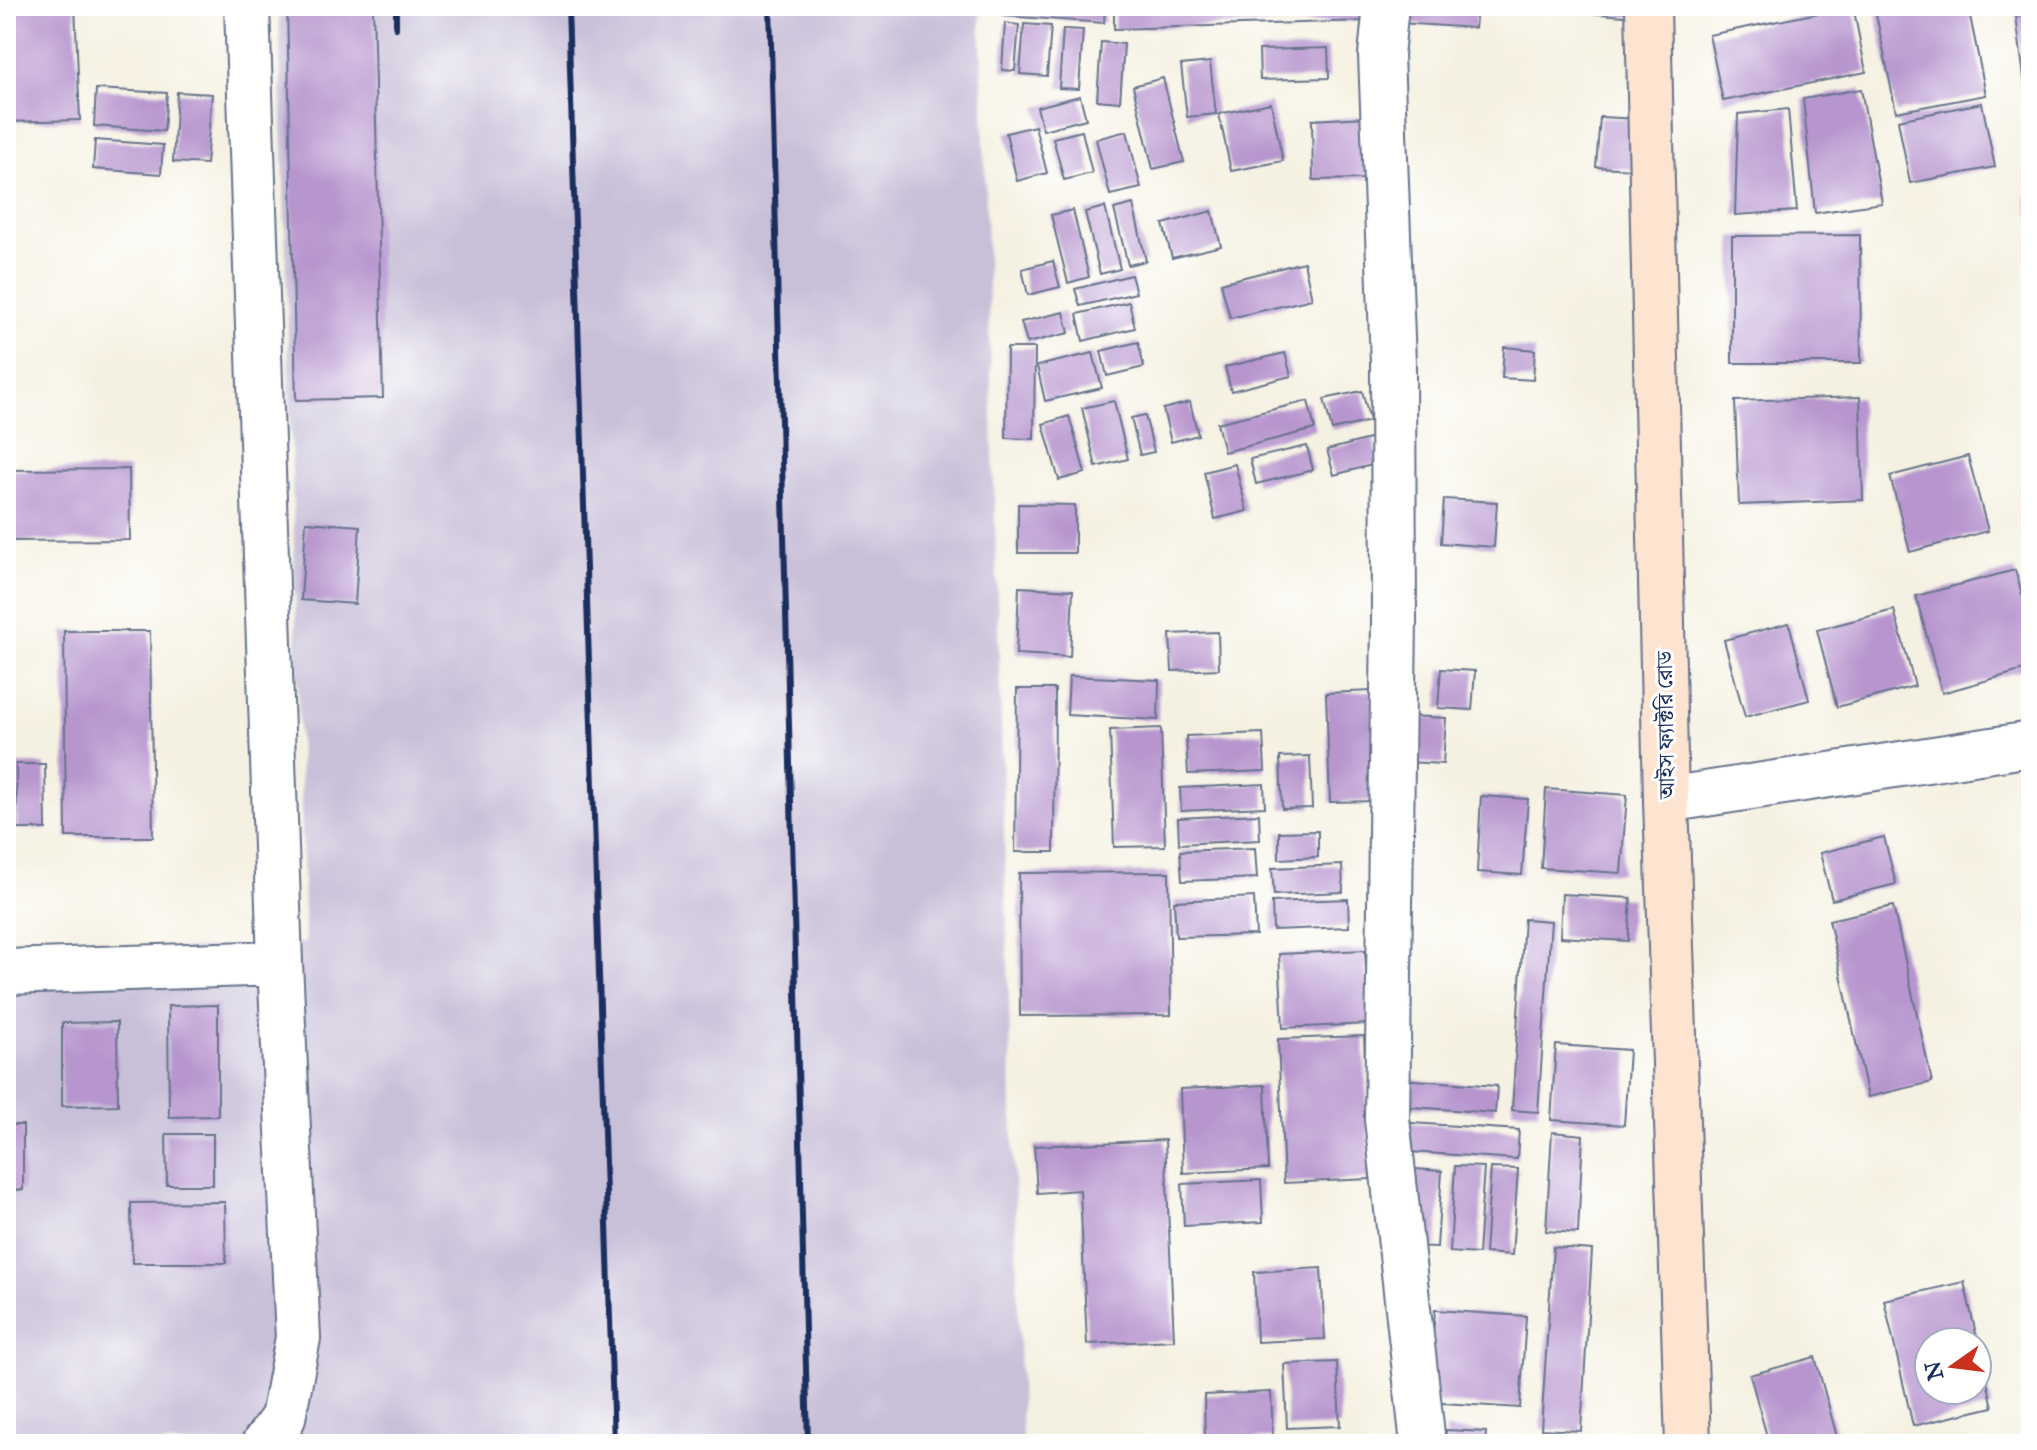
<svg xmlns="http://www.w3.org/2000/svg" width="2037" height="1450" viewBox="0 0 2037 1450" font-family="'IM FELL Great Primer','Noto Serif Bengali',serif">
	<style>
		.industrial { fill: #c8bfd8 }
		.building { fill: #b796cf; fill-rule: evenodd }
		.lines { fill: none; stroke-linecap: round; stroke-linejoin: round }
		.street-casing { stroke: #67738c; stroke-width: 48 }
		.secondary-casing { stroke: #67738c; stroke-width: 48 }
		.street { stroke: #fff; stroke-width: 44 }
		.secondary { stroke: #fde4d1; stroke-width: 44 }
		.rail { stroke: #1b2f5e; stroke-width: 6 }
		.labels { text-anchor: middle; stroke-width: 6; stroke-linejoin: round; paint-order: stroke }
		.street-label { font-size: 22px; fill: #1b2f5e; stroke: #fff }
	</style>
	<rect width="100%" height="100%" fill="#fff"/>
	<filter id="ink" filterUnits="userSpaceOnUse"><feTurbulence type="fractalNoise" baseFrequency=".0125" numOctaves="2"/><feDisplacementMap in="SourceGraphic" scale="16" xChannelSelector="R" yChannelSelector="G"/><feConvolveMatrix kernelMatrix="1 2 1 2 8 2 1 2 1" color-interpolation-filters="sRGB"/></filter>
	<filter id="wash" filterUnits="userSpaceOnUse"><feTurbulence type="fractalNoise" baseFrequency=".006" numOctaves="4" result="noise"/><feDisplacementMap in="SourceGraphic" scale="32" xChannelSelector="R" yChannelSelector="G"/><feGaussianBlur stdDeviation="1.8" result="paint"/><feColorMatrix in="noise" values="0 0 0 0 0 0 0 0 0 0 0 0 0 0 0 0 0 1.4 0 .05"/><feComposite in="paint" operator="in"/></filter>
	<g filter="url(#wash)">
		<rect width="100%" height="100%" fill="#f5f1e2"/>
		<path class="industrial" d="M279,6H980L1022,1444H6V958L305,943Z"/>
		<g id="blocks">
			<path class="building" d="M6,6H75L80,120L6,122Z
				M287,6H373L383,398L296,400Z
				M1005,6H1105L1104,23L1004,16Z
				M1114,6H1364L1365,21L1114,29Z
				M1401,6H1477L1475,28L1400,23Z
				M1588,6H1636V17L1587,13Z
				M1853,6L1866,72L1723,101L1709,35Z
				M1914,6H1968L1986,95L1896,112L1876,14Z
				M2031,14V115L2029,116L2016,16Z
				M1005,23L1019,25L1015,71L1002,70Z
				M1024,24L1051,26L1047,76L1020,74Z
				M1063,29L1083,30L1079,89L1059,88Z
				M1101,42L1124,44L1120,102L1097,100Z
				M1328,48L1329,78L1260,80L1259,50Z
				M1210,62L1216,114L1187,117L1181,65Z
				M1163,78L1184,162L1153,169L1133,86Z
				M96,89L167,93L164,131L94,126Z
				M1861,89L1882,203L1815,213L1803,99Z
				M177,92L212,94L206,164L173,162Z
				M1080,96L1086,119L1043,130L1037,107Z
				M1271,103L1283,161L1231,171L1219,114Z
				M1982,103L1995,167L1910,183L1898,120Z
				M1788,109L1797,211L1735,215L1738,114Z
				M1365,117L1367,179L1313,180L1312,120Z
				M1600,117L1640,119L1636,169L1596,167Z
				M1035,126L1047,173L1017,181L1006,133Z
				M1082,131L1092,173L1064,180L1053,138Z
				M1127,131L1141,188L1110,195L1096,139Z
				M95,140L163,145L161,174L93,169Z
				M2031,196V216H2030L2025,198Z
				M1133,204L1146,261L1128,265L1114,209Z
				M1105,207L1120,269L1100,274L1085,212Z
				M1073,210L1089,277L1068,283L1051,215Z
				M1212,211L1221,246L1172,258L1163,224Z
				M1860,235L1861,363H1732V236Z
				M1053,261L1060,287L1028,295L1022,269Z
				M1304,262L1312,299L1230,318L1221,283Z
				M1131,275L1136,293L1080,306L1075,289Z
				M1129,302L1135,328L1083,341L1077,314Z
				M1064,312L1069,333L1027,343L1021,322Z
				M1138,342L1144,367L1107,376L1101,351Z
				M1504,347L1535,350L1533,380L1502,378Z
				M1007,348H1035L1034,439L1006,438Z
				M1093,353L1102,388L1045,401L1037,366Z
				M1285,353L1291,376L1231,391L1225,367Z
				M1362,391L1370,421L1332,430L1324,399Z
				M1860,397L1863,500L1739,505L1735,401Z
				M1114,401L1128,459L1096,467L1082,408Z
				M1308,401L1315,429L1224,452L1217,423Z
				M1190,402L1198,435L1171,442L1163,409Z
				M1145,415L1154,452L1140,455L1131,418Z
				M1069,416L1085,473L1059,480L1043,424Z
				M1373,438L1379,463L1334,475L1327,450Z
				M1307,446L1313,470L1256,484L1250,459Z
				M1968,456L1988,531L1910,552L1890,476Z
				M1235,464L1247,511L1215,519L1204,472Z
				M129,469L130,540L6,541V470Z
				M1444,499L1497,502L1494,547L1441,543Z
				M1018,504L1075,505V553H1018Z
				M306,522L360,526L355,604L301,600Z
				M2015,570L2031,625V668L1942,693L1916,596Z
				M1019,587L1073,590L1070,657L1016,654Z
				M1894,610L1915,686L1837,707L1817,630Z
				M1789,623L1809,700L1745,717L1724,640Z
				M64,631H150L153,837H66Z
				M1218,632L1219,669L1172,671L1170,634Z
				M1441,669L1475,671L1472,710L1438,708Z
				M1069,676L1159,680L1158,720L1067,715Z
				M1017,689H1055L1054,852H1015Z
				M1372,691L1376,801L1330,802L1326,693Z
				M1410,716L1446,718L1443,764L1407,762Z
				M1161,728L1165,846L1114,847L1110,730Z
				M1263,733L1265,771L1188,774L1186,736Z
				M1310,756L1312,808L1282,809L1280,757Z
				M16,764H45L46,829H17Z
				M1264,784L1265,807L1181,811L1180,788Z
				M1546,789L1627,795L1621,873L1541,868Z
				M1481,796L1528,799L1522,875L1477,872Z
				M1259,814L1260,840L1179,844L1178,818Z
				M1318,831V857L1279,859V832Z
				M1884,837L1896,884L1832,900L1820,853Z
				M1255,848L1257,878L1182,881L1180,851Z
				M1342,865L1343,892L1274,895L1272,868Z
				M1169,872L1171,1015L1020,1016L1019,873Z
				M1562,894L1631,898L1628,941L1560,937Z
				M1254,897L1256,935L1176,937L1174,901Z
				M1348,899L1349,927L1273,930L1272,902Z
				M1893,906L1932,1082L1868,1097L1829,920Z
				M1524,919L1551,921L1538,1112L1512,1110Z
				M1365,950L1369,1024L1283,1028L1279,954Z
				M218,1005V1116L169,1117L168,1006Z
				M117,1022L118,1105L62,1106V1023Z
				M1364,1036L1370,1179L1284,1183L1278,1039Z
				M1556,1045L1629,1050L1624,1125L1551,1120Z
				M1401,1079L1497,1086L1495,1113L1399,1106Z
				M1265,1085L1268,1169L1183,1173L1180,1089Z
				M1396,1122L1519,1130L1517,1159L1394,1151Z
				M6,1125H23V1190H6Z
				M1552,1132L1583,1135L1578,1233L1546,1231Z
				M166,1134H213V1185H167Z
				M1165,1140L1174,1340L1087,1344L1080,1190L1037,1193L1034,1146Z
				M1455,1166L1484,1167L1478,1254L1450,1252Z
				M1491,1168L1518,1169L1512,1255L1485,1253Z
				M1414,1169L1442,1171L1437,1247L1409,1246Z
				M1261,1180L1263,1222L1184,1226L1182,1184Z
				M225,1202L226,1263H132L131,1203Z
				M1553,1247L1592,1250L1581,1431L1541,1429Z
				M1321,1268L1325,1339L1257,1342L1254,1272Z
				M1964,1282L1993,1407L1913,1426L1884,1300ZM1929,1342H1977V1390H1929Z
				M1435,1310L1526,1316L1520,1408L1428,1402Z
				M1815,1357L1839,1444H1769L1750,1375Z
				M1337,1362L1340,1426L1287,1428L1284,1364Z
				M1271,1392L1273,1438L1205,1441L1204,1395Z
				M1446,1430L1486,1432L1485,1444H1445Z"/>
		</g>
	</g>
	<g filter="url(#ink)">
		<use href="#blocks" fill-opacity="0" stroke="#67738c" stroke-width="2"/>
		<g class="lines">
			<defs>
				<path id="street" d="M247,6L280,963L298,1338L283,1418L264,1444
					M1386,6L1381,55L1393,363L1394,620L1387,1119L1423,1444
					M1666,800L2031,744
					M6,972L280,963"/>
				<path id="secondary" d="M1648,6L1666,800L1688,1444"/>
			</defs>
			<use href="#street" class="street-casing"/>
			<use href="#secondary" class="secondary-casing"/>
			<use href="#street" class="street"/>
			<use href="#secondary" class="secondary"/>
			<path class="rail" d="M396,6V28
				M568,6L614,1444
				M770,6L808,1444"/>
		</g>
	</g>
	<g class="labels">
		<g class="street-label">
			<text transform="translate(1665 725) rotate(-91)" y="8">আইস ফ্যাক্টরি রোড</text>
		</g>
	</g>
	<rect width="2037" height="1450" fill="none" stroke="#fff" stroke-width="32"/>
	<g transform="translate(1953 1366) rotate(256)"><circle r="38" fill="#ffffff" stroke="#a4acbf" stroke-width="2"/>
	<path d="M0-6L14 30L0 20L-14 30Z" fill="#c8321e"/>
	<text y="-12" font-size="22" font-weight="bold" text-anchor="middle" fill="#1b2f5e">N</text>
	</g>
</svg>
